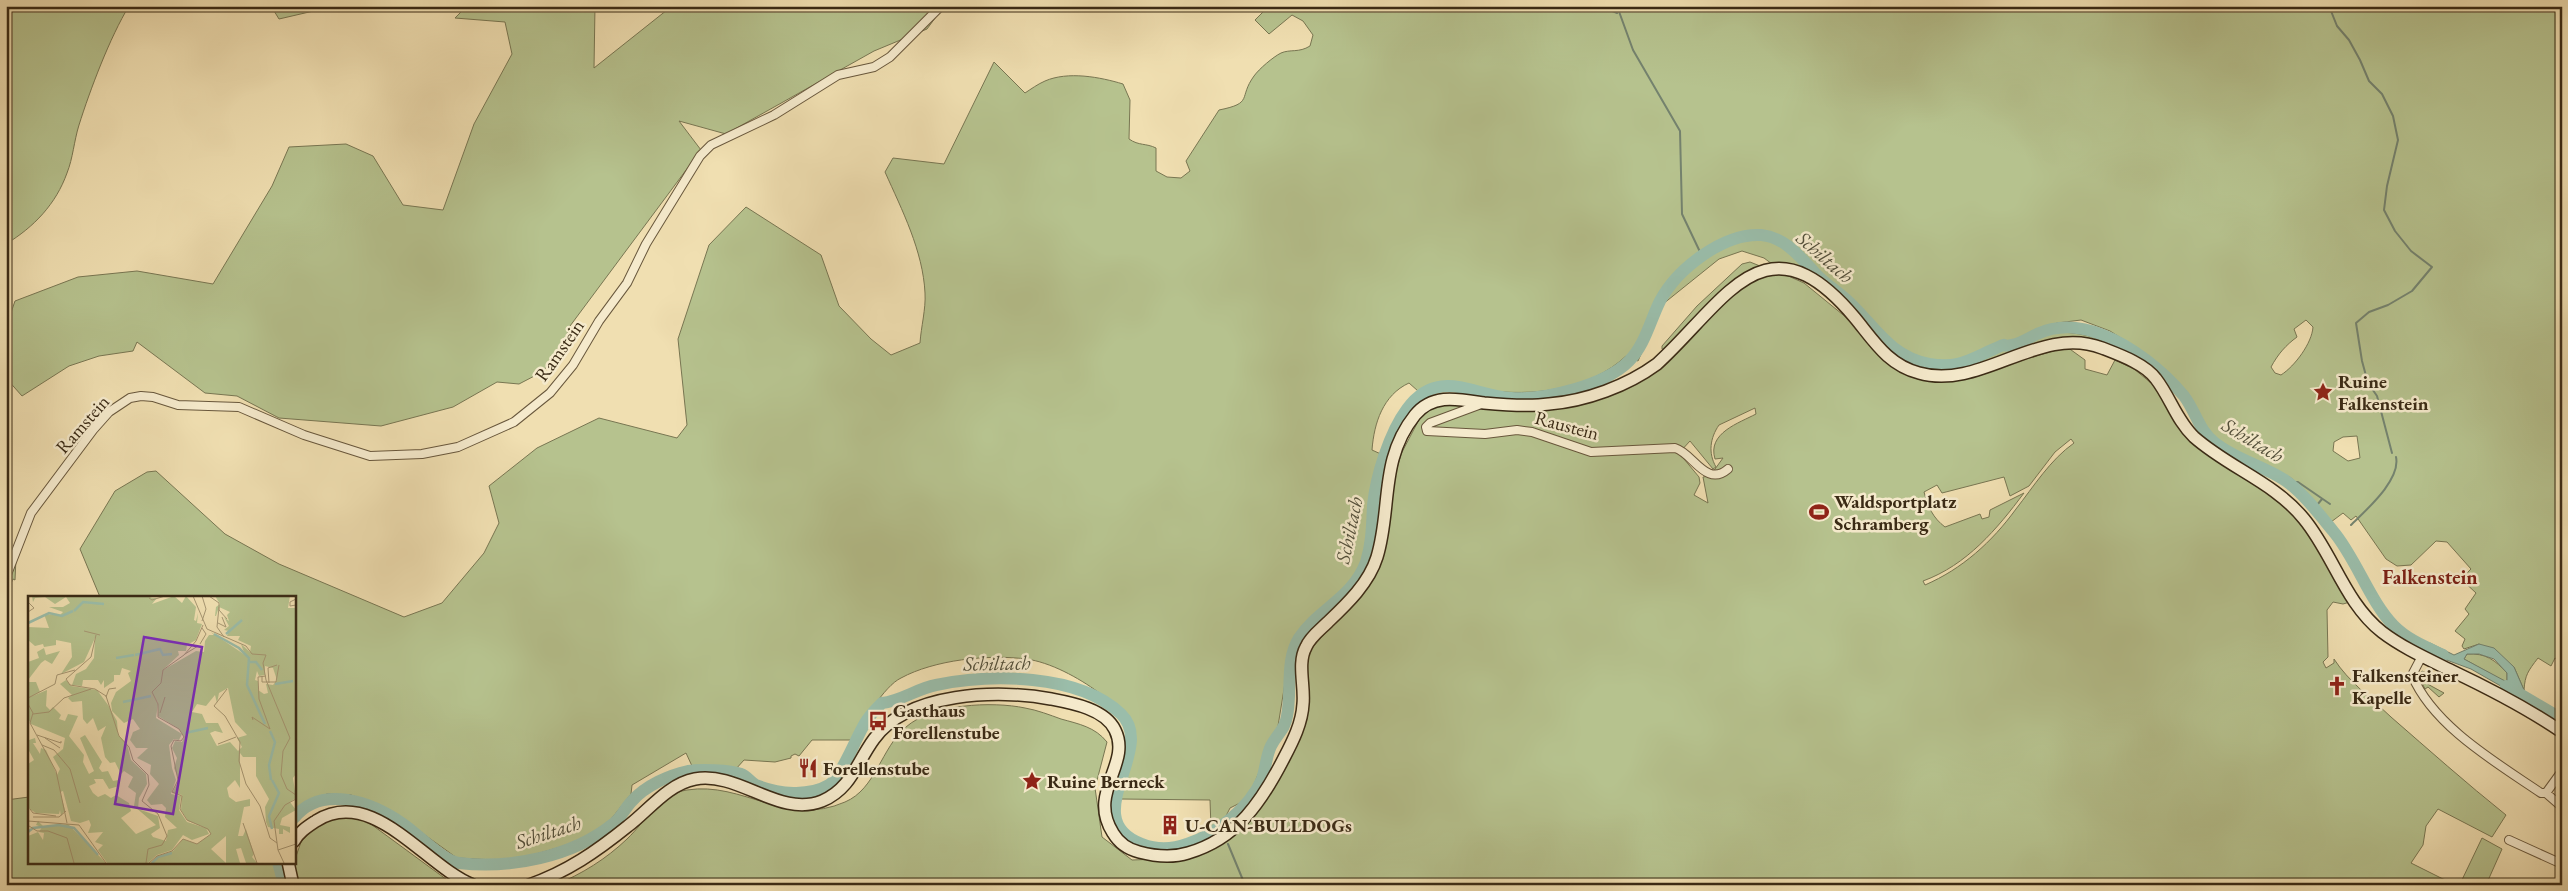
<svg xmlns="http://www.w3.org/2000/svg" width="2568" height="891" viewBox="0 0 2568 891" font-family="'EB Garamond',serif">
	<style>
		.green { fill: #b6c28e; stroke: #787652; fill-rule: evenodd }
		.water { fill: #9abdaa; stroke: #74826e; fill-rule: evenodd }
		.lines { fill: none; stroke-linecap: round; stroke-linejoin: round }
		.stream { stroke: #74826e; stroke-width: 2 }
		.river { stroke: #9abdaa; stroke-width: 12 }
		.minor-casing { stroke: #68573c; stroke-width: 10 }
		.secondary-casing { stroke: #3a2a15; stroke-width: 14 }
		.minor { stroke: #f5eacc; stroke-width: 8 }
		.secondary { stroke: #f5eacc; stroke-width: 11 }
		.labels { text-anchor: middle; stroke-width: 5; stroke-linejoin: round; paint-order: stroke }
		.street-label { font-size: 19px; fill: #3a2a15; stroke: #f5eacc }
		.poi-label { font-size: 19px; font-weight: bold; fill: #3a2a15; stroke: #f5eacc; text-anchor: start }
		.water-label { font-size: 20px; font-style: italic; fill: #524f3a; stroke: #f5eacc }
		.neighbourhood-label { font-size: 20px; font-weight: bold; fill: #7a1f14; stroke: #f5eacc }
		.inset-river { fill: none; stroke: #9abdaa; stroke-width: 2.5 }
		.inset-road { fill: none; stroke: #a79773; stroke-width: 1 }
		.view { fill: #7b2cbf; fill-opacity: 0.15; stroke: #7b2cbf; stroke-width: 2.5 }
		.inset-edge { fill: none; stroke: #3a2a15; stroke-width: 2.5 }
	</style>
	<rect width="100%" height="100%" fill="#f0dfb1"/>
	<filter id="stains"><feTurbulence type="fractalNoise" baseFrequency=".004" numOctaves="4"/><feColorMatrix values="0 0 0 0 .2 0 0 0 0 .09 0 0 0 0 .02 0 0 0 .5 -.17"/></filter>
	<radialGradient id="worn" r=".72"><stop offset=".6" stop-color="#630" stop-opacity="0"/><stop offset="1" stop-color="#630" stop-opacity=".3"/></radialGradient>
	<path class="green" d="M6,6H129C110,37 90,90 79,125C74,141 73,158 67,173C56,204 34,227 6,244Z
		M271,6H335L279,19Z
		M467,6H595L594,68L672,6H944L927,29L874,51L726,134L679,121L701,150L570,326L560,352L542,372L519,384L497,382L453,407L381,426L279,418L237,396L205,393L137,342L133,351L99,356L69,366L22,396L6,378V327L15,301L78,277L137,271L213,284L272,186L289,147L346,144L373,156L403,205L443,210L474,124L512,54L505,22L455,18Z
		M1269,6H2562V662L2555,658L2551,666L2538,658C2528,671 2525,675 2524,690L2514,667L2479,644L2464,649L2462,646L2465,639L2455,631L2469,614L2465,609L2476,593L2461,579L2471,569L2447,542L2436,541L2411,565L2397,566L2386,559L2356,516L2351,520L2343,513L2331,522L2298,490L2301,487L2290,477L2287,478L2225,446L2208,432L2182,388L2132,345L2110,331L2081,320L2057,323L2014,342L1997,343L1985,351L1960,360L1941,362L1921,358L1904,351L1879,329L1864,310L1812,268L1808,274L1772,264L1764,258L1742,251L1719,259L1663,304L1638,361L1626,356C1590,390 1532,397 1484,390C1460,386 1441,374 1418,391L1409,383C1383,395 1374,423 1372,450L1383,455L1371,499L1370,525L1364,560L1344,592L1292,640L1278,726L1248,799L1230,808L1221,826L1211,828L1210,800L1120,799C1120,775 1143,748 1132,726C1125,709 1112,701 1098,692C1079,678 1050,662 1026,659C988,654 934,660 901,678C884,686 862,724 852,740H812L799,756L795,754L791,756V758L775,762L744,760L735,770L692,766L686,753L632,785L631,794L604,828L571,844L512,861L457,858L390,810L351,795L327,794L297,807L294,811V597H100L80,549L115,491L147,472L156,471L225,534L279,564L404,617L442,603L484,553L499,523L489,486L537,448L599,418L677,438L687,425L678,339L709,245L746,207L821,255L839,306L871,339L891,355L920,343C921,327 926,309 925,293C923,251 902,210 885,172L893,158L944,164L994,62L1025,93C1031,89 1038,84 1045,81C1068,71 1100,77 1123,84L1130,100L1129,139C1139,146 1146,143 1156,148V171L1167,177L1181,178L1190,171L1186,161L1219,110C1254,103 1238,98 1254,76C1259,69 1273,57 1281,53C1290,49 1299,53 1310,46L1313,35L1303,21L1292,15L1269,34L1255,20ZM2306,320L2313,327C2312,343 2295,366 2281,375L2275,373L2271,367C2278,354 2286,345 2297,337L2294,329ZM2357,436L2360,458L2348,461L2333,451L2334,442L2343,437Z
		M1750,262L1760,266C1722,285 1695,319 1666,350L1662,349V346L1697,306L1742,264Z
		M1767,274L1786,275L1804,283L1853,323L1903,372L1922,380H1953L2067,347L2085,360V369L2107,375L2115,360L2134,369L2156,387L2189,438L2250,478L2298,515L2350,602L2343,604L2333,602L2327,610L2328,657L2323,662L2326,668L2334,663V659C2348,681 2372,699 2391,717C2429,750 2466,783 2506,815L2492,837L2438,809L2426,826L2423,845L2411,863L2443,879L2460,884L2482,838L2502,849L2486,885H555C582,874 606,859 627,839C646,821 659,794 687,790C743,781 786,828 845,802C876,789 881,748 906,727C932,704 992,701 1025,708C1037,710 1050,715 1061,719C1079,724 1095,727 1107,742L1095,788L1102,837L1132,860L1185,858L1232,838L1243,827L1268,797L1298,742L1307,660L1312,648L1363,591L1401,454L1423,412L1444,402L1476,405L1470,412L1487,406L1527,410L1627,386L1746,282ZM1755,408L1756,414C1739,423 1707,433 1715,459L1723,458L1710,476L1703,477L1708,503L1694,495L1700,483L1699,477L1679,453L1690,441L1713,469L1716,467C1708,453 1710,438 1719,425ZM2071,439L2074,443C2050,460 2034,486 2016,509C1992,542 1962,569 1925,585L1923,581C1967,565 1997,529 2024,493L1990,510L1989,517L1982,519L1980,514L1945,527C1933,518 1928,507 1924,492L1937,485L1942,493L2004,477L2010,496L2029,486L2055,452Z
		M2060,332C2087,333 2105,340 2129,352L2128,355L2095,341L1977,366L1976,364C1999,350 2033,337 2060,332Z
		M16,558L15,580L13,579L9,588L6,587V582Z
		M2467,654C2486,653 2495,660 2507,673V683L2464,659Z
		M2422,671L2426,673L2422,681L2444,693L2439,697L2428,687L2425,689L2419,677Z
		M29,797V862H273L280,885H6V800Z
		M338,816L364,819L454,885H301L293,865L301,842L317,825Z"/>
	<path class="water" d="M2430,643L2454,655L2479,644L2494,648L2514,667L2524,690L2520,697L2471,669L2433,655L2429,650ZM2479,654L2494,659L2507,673V682L2464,659L2467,654Z"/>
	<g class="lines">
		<path class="stream" d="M1601,6L1617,13
			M1617,6L1633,50L1680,131L1682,214L1701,254
			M2329,6L2337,26L2349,40L2360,60L2369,81L2382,94L2393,116L2398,140L2387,186L2384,210L2395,231L2411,251L2432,267L2412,291L2388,305L2369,312L2356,323L2362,361L2368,383L2377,396L2392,453
			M2287,482H2298L2330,504
			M2313,510L2322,499
			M2351,525C2366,510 2401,480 2396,457
			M1228,844L1245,885"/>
		<path class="river" d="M2506,686L2562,719
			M294,818C322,783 373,803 403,824C418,834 443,861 459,863C510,869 572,857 613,824C621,818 625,808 632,801C645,786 669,775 688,771C700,769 730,770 741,774C747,776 750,782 756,785C778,794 809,797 829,785C842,777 857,734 867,720C871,714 877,708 882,703C901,701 916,689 936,685C990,674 1078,673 1121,714C1158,749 1075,819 1142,844C1157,850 1173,849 1187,844C1216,835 1250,807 1262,779C1266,768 1266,756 1271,746C1277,734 1285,730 1287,716C1292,692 1285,660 1299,638C1318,609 1353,598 1366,562C1372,543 1372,525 1373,505C1376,477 1389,433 1407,409C1438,367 1471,395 1511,398C1545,400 1604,386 1629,361C1645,345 1650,321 1660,301C1677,269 1723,233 1761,235C1785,237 1800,257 1815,273C1825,284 1839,292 1850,303C1876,328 1890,356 1929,364C1958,369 1969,360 1994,349C2013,340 1996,349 2016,344C2020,343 2033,336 2037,334C2059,324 2080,326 2103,335C2132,346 2164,372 2184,396C2196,412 2199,431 2215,443C2236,460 2264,466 2286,481C2303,493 2319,514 2333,531C2356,558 2370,602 2394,626C2408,640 2426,647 2443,655
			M278,862L284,885"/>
		<defs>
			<path id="minor" d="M1484,403L1430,423L1426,427L1427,431L1485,434L1517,430L1532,432L1591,452L1675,448C1693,453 1706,488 1728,469
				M6,577L31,513L93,430L109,412L130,398L141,396L153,397L178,405L239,407L304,435L370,456L422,454L458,447L514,422L550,393L573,365L599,321L627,283L646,244L700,156L711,145L774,115L838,75L874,67L890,57L941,6
				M2422,656L2412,675C2433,726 2497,763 2541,793H2546L2562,807
				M2546,793L2562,771
				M2509,840L2562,864"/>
			<path id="secondary" d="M294,841C299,832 307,827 316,821C373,785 426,867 473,885
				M288,862L293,885
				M529,885C567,872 597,851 628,826C648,811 668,784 695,779C739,771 779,818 822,801C851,789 857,762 874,739C908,692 998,689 1051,699C1072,703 1105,709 1115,730C1132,764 1087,792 1113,833C1119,843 1127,849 1139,852C1154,856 1172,858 1188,853C1237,839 1262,801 1284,758C1293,741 1302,723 1303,704C1305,686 1297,663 1306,647C1310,637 1320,630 1328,622C1347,604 1369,583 1377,557C1392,508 1379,460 1415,415C1433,393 1458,399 1484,403C1505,405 1528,407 1549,404C1586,401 1627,386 1657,364C1725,302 1766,211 1855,318C1874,341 1888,365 1919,373C1981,391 2039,324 2102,348C2120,355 2145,364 2156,379C2170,397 2177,421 2194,437C2229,468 2274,482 2304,519C2333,554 2345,603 2382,632C2403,648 2428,659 2452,671C2490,689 2527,708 2562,732"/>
		</defs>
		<use href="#minor" class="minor-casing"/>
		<use href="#secondary" class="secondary-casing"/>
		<use href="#minor" class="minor"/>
		<use href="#secondary" class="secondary"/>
	</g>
	<defs>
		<symbol id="sight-bare" viewBox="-9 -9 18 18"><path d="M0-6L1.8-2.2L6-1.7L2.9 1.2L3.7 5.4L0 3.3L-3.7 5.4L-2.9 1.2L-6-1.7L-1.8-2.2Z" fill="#8f2418" stroke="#f5eacc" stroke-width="2.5" paint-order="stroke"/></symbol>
		<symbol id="stadium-bare" viewBox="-9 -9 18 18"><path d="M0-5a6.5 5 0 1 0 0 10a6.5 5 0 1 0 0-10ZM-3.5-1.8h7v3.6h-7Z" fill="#8f2418" stroke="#f5eacc" stroke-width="2.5" paint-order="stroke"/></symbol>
		<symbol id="church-bare" viewBox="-9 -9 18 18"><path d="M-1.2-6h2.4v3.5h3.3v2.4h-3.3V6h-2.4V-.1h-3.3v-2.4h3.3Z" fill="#8f2418" stroke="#f5eacc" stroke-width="2.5" paint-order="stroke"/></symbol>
		<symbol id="bus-bare" viewBox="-9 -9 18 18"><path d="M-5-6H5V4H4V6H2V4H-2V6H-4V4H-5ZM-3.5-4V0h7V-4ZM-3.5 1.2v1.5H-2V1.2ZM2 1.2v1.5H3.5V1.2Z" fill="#8f2418" stroke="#f5eacc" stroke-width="2.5" paint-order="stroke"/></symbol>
		<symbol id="restaurant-bare" viewBox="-9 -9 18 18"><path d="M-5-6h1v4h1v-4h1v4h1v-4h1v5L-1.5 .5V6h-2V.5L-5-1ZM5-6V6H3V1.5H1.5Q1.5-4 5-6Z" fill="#8f2418" stroke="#f5eacc" stroke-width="2.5" paint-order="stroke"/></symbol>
		<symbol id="building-bare" viewBox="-9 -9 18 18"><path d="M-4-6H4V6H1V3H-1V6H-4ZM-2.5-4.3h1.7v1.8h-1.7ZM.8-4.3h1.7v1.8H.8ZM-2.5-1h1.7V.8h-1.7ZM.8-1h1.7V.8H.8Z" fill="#8f2418" stroke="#f5eacc" stroke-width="2.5" paint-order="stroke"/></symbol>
	</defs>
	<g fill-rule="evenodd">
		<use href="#sight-bare" x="2309" y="378" width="28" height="28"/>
		<use href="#stadium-bare" x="1805" y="498" width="28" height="28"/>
		<use href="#church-bare" x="2323" y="672" width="28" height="28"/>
		<use href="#bus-bare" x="864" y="707" width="28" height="28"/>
		<use href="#restaurant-bare" x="794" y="754" width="28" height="28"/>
		<use href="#sight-bare" x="1018" y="767" width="28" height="28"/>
		<use href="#building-bare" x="1156" y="811" width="28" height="28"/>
	</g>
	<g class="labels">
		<g class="street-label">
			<text transform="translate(559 350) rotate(-55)" y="7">Ramstein</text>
			<text transform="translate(82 424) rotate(-49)" y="7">Ramstein</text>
			<text transform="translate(1567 425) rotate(15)" y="7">Raustein</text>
		</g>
		<g class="poi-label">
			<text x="2338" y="388">Ruine<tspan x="2338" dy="22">Falkenstein</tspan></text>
			<text x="1834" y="508">Waldsportplatz<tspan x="1834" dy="22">Schramberg</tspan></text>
			<text x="2352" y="682">Falkensteiner<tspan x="2352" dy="22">Kapelle</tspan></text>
			<text x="893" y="717">Gasthaus<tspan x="893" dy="22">Forellenstube</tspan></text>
			<text x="823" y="775">Forellenstube</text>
			<text x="1047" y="788">Ruine Berneck</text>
			<text x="1185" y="832">U-CAN-BULLDOGs</text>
		</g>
		<g class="water-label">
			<text transform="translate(1825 257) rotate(41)" y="7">Schiltach</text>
			<text transform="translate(2253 440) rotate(31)" y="7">Schiltach</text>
			<text transform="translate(1349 530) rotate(-78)" y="7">Schiltach</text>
			<text transform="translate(997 663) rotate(-1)" y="7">Schiltach</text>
			<text transform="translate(548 832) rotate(-18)" y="7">Schiltach</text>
		</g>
		<g class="neighbourhood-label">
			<text x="2430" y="584">Falkenstein</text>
		</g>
	</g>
	<g transform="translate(28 596)">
		<rect width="268" height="268" fill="#f0dfb1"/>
		<path d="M126,0L122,2H129L124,8L146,0L154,7L158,0L168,11L166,24L168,25L170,17L169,27L174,28L168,44L159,49L158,55H150L151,59L135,74L168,55L176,56L177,45L181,39H186L183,36L217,59L213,48L222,56L223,50L210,44L212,40H199L201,35L196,34L201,30L196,21L201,25L199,19L202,16L191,11L188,20H187L188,11L192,8L187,0H262L260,12H268V178L265,182L268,202L262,206L268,214L254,222L252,229L262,231V237L255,233V238H251V233L240,231L238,226L237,211L241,203L228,180V161H215L212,157V192L207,184L199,192L201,201L208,206L222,203V210L216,211L210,240H215L218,233L226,258L224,261L229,267H218L213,252L208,253L212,267H198V240L183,253L198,267H122L130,260L145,255L155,243L169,248L183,238L178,232L160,225L153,214L154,199L144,197L151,184L146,172L149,162L144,152L147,145L154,146L156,141L151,133L130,120V107L124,97L130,108L128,122L154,138L151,144L146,143L141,149L144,172L148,184L143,198L153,200L151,214L159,226L178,232L181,238L164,244L155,239L144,254L129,259L120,267H79L70,254L75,249L67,246L75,236L60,237L63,229L61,224L52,227L43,225L35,195L32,196L37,214L33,220L32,214L31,218L8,217L0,212V168L6,164L0,153V129L1,144L7,142L8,147H5L12,158L13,152L18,154L29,179L32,173L25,161L35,153L37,142L3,128L0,123V86H8L12,96L2,101L19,94L18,110L22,114L25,111L33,119L31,123L37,125L40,118L50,120L41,140L56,159L55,166L61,178L66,175L52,142L57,139L74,166L71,172L74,176L80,175L85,185L91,184V190L81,193L75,183H66L68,187L61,190L65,197L70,201L77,198L83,202L88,199L101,207L103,215L93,222L108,238L128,229L106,210L108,197L100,191L105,181L96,175L93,178L87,166L82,167L77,161L73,142L78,130L70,135L65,122L59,128L55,123L54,105L44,106L40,102L44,99L32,88L38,84L43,90L69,94L80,109L89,125L90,139L99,148L103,164L118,178L119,188L111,202L110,213L130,220L132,232L123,238L125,241L138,245L140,234L149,232L137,221L138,212L134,208L123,209L119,204L131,188L122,178L123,169L109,162L120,152H108L102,144L105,136L112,133L105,123L96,127L84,115L83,107L88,96L103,85L100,77L103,75L94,72L92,79H86V85L76,92V84L73,89L70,84H55L54,90L44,89L48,78L58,73L66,62L67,42L56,66L33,78L44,61L43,47L28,44V49L16,51L15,48L7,50L0,44V31L21,32L16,18L32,19L35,16L21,11H35L42,7L38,1L27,8L17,1L7,2L5,6L4,0ZM237,70L245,72L249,84L245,89L238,88L240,97L236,98L230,94V85L227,84L229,75L231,80L237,79ZM200,92L207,126L219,139L209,142L214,151L210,155L202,146L189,150L182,137L187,135L195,137L190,127H178L174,118L164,116L169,108L178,110L187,99L189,107L191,97ZM16,52L18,59L32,55L24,68L17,64L13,67L0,84V66L11,62L9,56ZM10,225L16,231L40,228L78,267H0V240L10,236L15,244L16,237L11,236L14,231L8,229Z" fill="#b6c28e" fill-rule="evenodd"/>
		<path class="inset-river" d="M46,15L55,6L76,8M0,27L21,17L34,20L45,15M186,38L211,52L221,62L219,89L237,128M198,38L214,24M107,59L132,53L135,59L144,58M88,62L106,59M222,66H228L234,74M247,88L265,85M95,106L123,100M242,135L247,146L241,169L243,184M157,137L180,132M244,184L251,197L241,220L244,233M0,236L5,232L31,229L46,232L70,259M124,267L130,261L144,257"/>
		<path class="inset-road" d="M165,0L179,33L218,50L224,58L238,59L235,67L238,84L262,142L255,155L253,179L259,193L268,199M174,0L178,13L174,25M181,0L191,7V14L199,23M121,2L124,4L137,0M268,3L262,6V10L268,9M0,6L6,12L0,16M191,11L189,31L196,41M190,27L198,31L194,21M56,35L72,39M68,39L63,61L38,83L42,89L67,93L78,100L91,140L101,151L105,164L120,179L121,189L114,205L130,218L139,240L134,249L120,253L118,267M172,48L178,38L174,32M157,58L170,50M234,80V86H248L251,69M241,87L240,72L249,69M78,101L81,93L88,92M0,102L27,88L29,79L47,74M0,108L5,117L2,127L28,175L39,227M186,110L197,120L212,146L211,165L218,188L232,210L242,242L249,247M186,110L199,93M132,117L137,101M5,118L21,116L36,102L63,93M225,124L224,121L242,133L231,103L230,81L238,80M9,139L33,147V145M17,142L32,152M190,148L208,141M14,149L26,154L42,173L52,207M2,213L5,217L28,220M5,221H31L38,215M0,225L51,229L78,267M215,227L229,267M1,230L9,235H20L39,242L46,267M250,254L268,248M121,267L129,260L144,255L155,243L169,248L183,238L180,233L159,224L152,213L154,200L144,196L150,184L143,150L146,144L153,145L156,141L151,133L130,121V108L124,96L133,87L135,74L156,59L168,45L175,29M256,267L250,254L246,225L257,209L268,203"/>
		<path class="view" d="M116,41L174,51L145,218L87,208Z"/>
		<rect width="268" height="268" class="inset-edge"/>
	</g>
	<rect width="2568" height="891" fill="none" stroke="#f0dfb1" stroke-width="25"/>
	<rect x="8" y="8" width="2553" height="876" fill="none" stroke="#3a2a15" stroke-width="2.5"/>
	<rect x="12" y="12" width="2543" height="866" fill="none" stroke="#3a2a15"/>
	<rect width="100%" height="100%" filter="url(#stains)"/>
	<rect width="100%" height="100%" fill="url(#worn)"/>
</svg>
